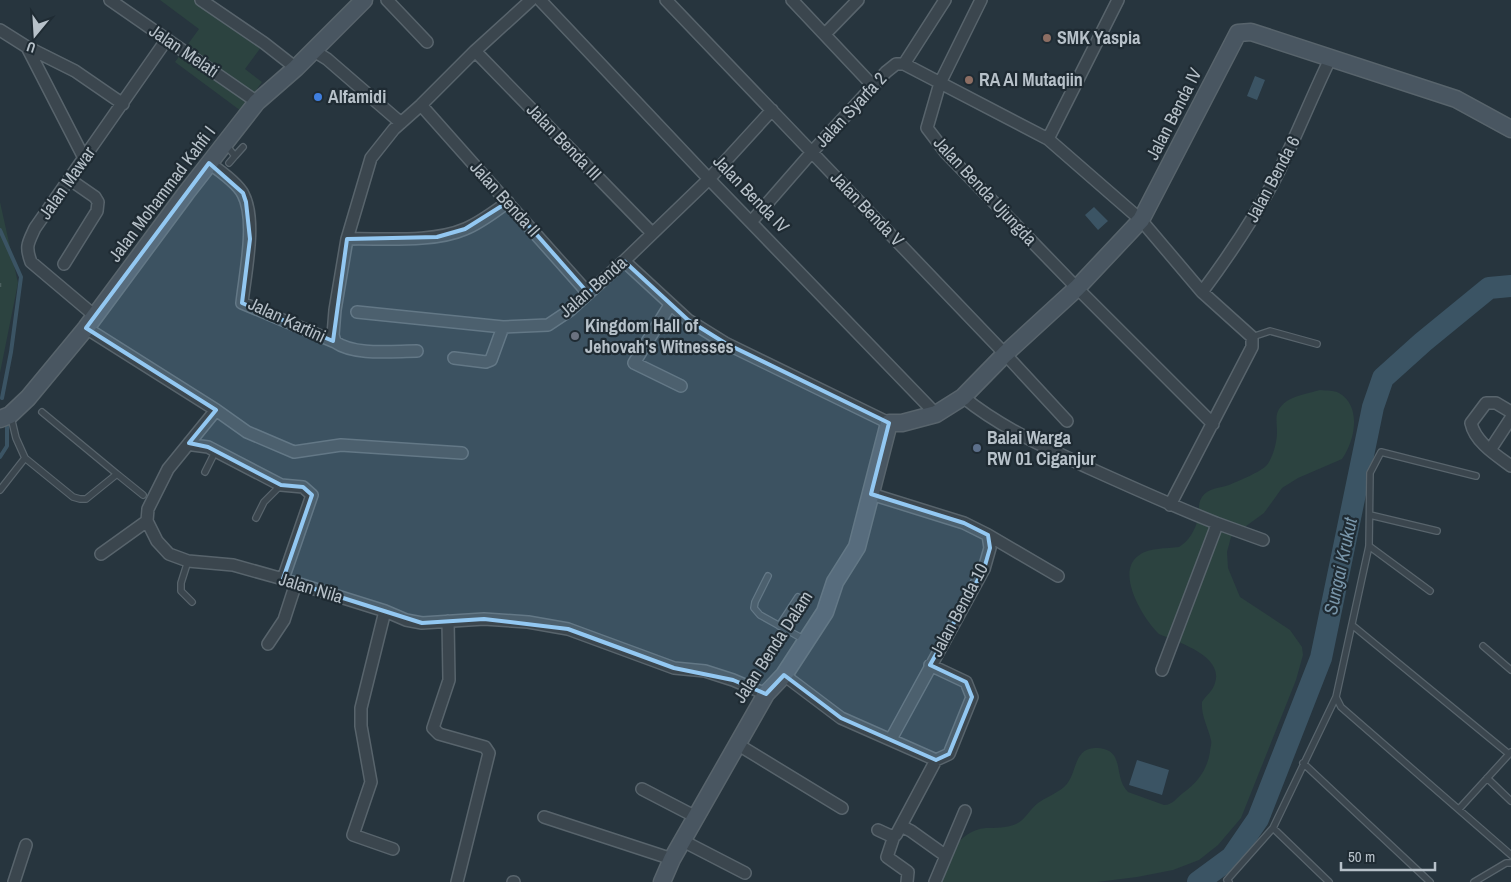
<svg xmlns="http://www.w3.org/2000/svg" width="1511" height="882" viewBox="0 0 1511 882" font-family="'Archivo Narrow',sans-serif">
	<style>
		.green { fill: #2c4340 }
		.water { fill: #3b5464 }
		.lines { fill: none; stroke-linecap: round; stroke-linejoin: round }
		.stream { stroke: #3b5464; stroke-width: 4 }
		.river { stroke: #3b5464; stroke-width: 22 }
		.lane-casing { stroke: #58646c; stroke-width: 8 }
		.street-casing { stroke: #58646c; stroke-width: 14 }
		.secondary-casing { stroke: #58646c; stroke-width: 19 }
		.path { stroke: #4b5f5e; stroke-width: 2.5; stroke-dasharray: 4 4; stroke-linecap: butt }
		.lane { stroke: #3b464e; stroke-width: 5.5 }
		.street { stroke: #3b464e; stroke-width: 11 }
		.secondary { stroke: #495661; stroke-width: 16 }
		.marked { fill: #93c8f2; fill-opacity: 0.2; stroke: #93c8f2; stroke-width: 4; stroke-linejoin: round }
		.education-dot { fill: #8d6e63; stroke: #1f2b33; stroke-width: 2 }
		.shop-dot { fill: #3f7fe0; stroke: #1f2b33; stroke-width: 2 }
		.worship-dot { fill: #6b7280; stroke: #1f2b33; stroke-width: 2 }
		.service-dot { fill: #5c6f8a; stroke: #1f2b33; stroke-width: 2 }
		.labels { text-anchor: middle; stroke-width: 4.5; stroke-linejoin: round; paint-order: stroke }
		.poi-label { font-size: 18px; font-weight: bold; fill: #b7c1c9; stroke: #1f2b33; text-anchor: start }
		.street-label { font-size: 18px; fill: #b7c1c9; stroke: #1f2b33 }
		.water-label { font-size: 19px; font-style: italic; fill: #7996aa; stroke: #1f2b33 }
	</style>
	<rect width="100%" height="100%" fill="#27353e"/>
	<path class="green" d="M160,0H206L264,43L245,69L262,82L241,111L175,62L199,29Z
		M0,202L18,283L0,373Z
		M1320,390C1326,391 1334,390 1339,393C1362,406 1355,441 1342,459L1298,478L1282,488L1264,513L1231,537L1227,552L1228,568L1240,597L1290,630L1302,647L1303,655L1296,680L1241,818L1218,845L1199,860L1173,870L1137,877L1097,882H937C949,859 956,831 986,828C994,828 1008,828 1016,824C1025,820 1030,809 1038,803C1046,797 1056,794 1064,787C1078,775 1072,749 1095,748C1127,748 1112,776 1128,792L1164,805C1173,805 1176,798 1183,793C1198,782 1207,770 1210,752C1210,748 1212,744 1211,740C1208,727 1201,716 1202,702C1206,695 1213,691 1215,683C1224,656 1178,642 1159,634C1144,620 1115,573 1138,556C1149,547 1166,549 1179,547C1189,541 1195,530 1198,519C1200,511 1197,504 1202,497C1208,488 1220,488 1229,485C1238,481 1261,472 1267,465C1273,457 1277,442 1277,432C1277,419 1273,411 1287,401C1296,395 1310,393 1320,390Z"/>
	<path class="water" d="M1255,76L1265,80L1257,100L1247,96Z
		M1094,207L1108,221L1098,230L1085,215Z
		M1137,760L1169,770L1162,795L1129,785Z"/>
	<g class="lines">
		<path class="stream" d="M0,230L21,277L11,352L2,398
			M0,457L7,446V425"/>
		<path class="river" d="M1198,882L1232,857L1258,819L1321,658L1373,407L1383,378L1423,342L1489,288L1511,286"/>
		<defs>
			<path id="lane" d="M226,145L235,156L229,163
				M235,156L243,147
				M1252,337L1270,331L1317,344
				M11,417L16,438L25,458L73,497L80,499H86L117,474L42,412
				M205,472L216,450
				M117,474L143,495
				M1476,476L1381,452L1370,473L1369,546L1336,697L1341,707L1511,855
				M0,490L25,458
				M1370,515L1437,531
				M256,518L264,502L281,485
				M1369,546L1430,591
				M188,561L181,583V591L192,602
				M768,576L755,602L754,608L760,615L805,640
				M1352,625L1509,754
				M779,626L798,597
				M1483,646L1511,670
				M1303,763L1430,882
				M1487,778L1511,801
				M1459,809L1511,752
				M1273,828L1329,882
				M1229,882L1227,880L1273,828L1336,697
				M1474,882L1506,863H1511"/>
			<path id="street" d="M110,0L257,102
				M201,0L264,43L296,68
				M387,0L427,42
				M540,0L709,179L936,414
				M666,0L1005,354L1067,421
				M792,0L873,86
				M981,0L940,83L927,128L946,153L1077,288L1213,424
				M0,30L27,47L75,71L123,104
				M825,34L858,0
				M27,47L84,158
				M314,51L327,59L401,123
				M475,51L652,233
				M904,64L945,0
				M421,105L588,293
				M1048,139L1118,0
				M209,163C219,170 238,184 243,194C257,220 245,274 242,303L335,342
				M751,222L812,152L886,72L896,64H904L1048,139L1141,220L1202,292L1252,337V347L1170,505
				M347,239C382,238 433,243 465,229C480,223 494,212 508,202
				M624,261L688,320L725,343L889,423
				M64,264L97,211L98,202L95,197L69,179
				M1202,292C1231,253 1258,213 1280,169C1298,132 1313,94 1331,57
				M670,305L634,363L681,386
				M357,312L503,327L548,325L569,311L624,261L709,179L772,110
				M95,316L31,262C25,246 28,243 35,228L167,39
				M86,328L216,410L247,432L294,452L341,445L462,453
				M417,351C393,351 355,356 335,342L333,335L335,310L347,239L371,158L394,129L421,105L475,51L531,0
				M454,358L486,362L491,360L503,327
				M963,397C1001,428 1045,447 1089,468C1131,487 1173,506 1216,523L1215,530L1162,670
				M216,410L168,469L148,509L147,521L157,541L169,554L188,561L233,565L283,579L385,611L406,620L422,623L484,619L528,622L568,629L674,668L705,671L733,680L766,694
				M1511,412L1496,403H1486L1471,423C1475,442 1496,455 1511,466
				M189,443L193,445L208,447L281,485L303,487L312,495L283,579
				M1490,450L1511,418
				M871,494L964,523L988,535L990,548L984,569L891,739
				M1216,523L1263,540
				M988,535L1058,576
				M101,554L147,521
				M385,611L361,708V726L371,782L353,835L393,849
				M448,621L449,680L433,728L439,734L485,747L489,753L457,882
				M268,644L284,620L296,583
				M784,675L841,718L936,760L949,754L972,697L966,682L930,665
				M737,744L842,808
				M642,789L696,817
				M544,817L672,859
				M901,826L911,831L946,856
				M878,830L891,836L896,835L936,760
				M894,836L887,857L908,872L907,882
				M683,841L745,873
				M14,882L26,845
				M513,882H514
				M935,882L965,811"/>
			<path id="secondary" d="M0,419L10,415L28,398L86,328L186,193L257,102L296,68L364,0
				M662,882L672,859L766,694L784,675L825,612L835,582L857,547L889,423H902L936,414L963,397L1005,354L1077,288L1141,220L1238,33L1251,32L1456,99L1511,129"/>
		</defs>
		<use href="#lane" class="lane-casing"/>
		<use href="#street" class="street-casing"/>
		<use href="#secondary" class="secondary-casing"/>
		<path class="path" d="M0,283V289"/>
		<use href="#lane" class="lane"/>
		<use href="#street" class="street"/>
		<use href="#secondary" class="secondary"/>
	</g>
	<path class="marked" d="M209,163L243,193L246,202L250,239L242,303L333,341L347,239L437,237L465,229L508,202L588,293L624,261L688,320L725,343L889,423L871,494L964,523L988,535L990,548L984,569L930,665L966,682L972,697L949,754L936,760L841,718L784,675L766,694L733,680L674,668L568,629L484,619L422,623L283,579L312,495L303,487L281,485L208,447L189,443L216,410L86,328Z"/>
	<g class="education-dot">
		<circle cx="1047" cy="38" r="5"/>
		<circle cx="969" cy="80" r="5"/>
	</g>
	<circle class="shop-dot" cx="318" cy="97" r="5"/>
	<circle class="worship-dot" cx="575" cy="336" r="5"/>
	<circle class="service-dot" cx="977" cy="448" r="5"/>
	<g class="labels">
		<g class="poi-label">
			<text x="1057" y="44">SMK Yaspia</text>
			<text x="979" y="86">RA Al Mutaqiin</text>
			<text x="328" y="103">Alfamidi</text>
			<text x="585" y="332">Kingdom Hall of<tspan x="585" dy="21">Jehovah's Witnesses</tspan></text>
			<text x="987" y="444">Balai Warga<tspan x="987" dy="21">RW 01 Ciganjur</tspan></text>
		</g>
		<g class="street-label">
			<text transform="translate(184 51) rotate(34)" y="6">Jalan Melati</text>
			<text transform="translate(851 110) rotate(-47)" y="6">Jalan Syarfa 2</text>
			<text transform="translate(1174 114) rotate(-63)" y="6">Jalan Benda IV</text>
			<text transform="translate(564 142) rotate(46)" y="6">Jalan Benda III</text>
			<text transform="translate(1273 179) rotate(-62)" y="6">Jalan Benda 6</text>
			<text transform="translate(67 183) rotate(-55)" y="6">Jalan Mawar</text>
			<text transform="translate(985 191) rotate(47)" y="6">Jalan Benda Ujungda</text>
			<text transform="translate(162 194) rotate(-53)" y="6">Jalan Mohammad Kahfi I</text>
			<text transform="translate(751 194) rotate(46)" y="6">Jalan Benda IV</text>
			<text transform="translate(505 199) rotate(48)" y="6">Jalan Benda II</text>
			<text transform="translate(867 209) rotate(46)" y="6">Jalan Benda V</text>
			<text transform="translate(593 287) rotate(-41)" y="6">Jalan Benda</text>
			<text transform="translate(287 320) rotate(25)" y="6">Jalan Kartini</text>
			<text transform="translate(311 588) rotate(17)" y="6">Jalan Nila</text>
			<text transform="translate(959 610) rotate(-62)" y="6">Jalan Benda 10</text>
			<text transform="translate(773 647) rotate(-57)" y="6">Jalan Benda Dalam</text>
		</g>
		<g class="water-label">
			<text transform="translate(1340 566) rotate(-78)" y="7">Sungai Krukut</text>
		</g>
	</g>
	<g transform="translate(35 35) rotate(198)" stroke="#1f2b33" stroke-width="4" paint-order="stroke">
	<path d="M0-4L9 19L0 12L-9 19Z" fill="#b7c1c9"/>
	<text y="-8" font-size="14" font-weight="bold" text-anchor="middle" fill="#b7c1c9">U</text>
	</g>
	<path d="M1341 862v8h94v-8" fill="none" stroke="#b7c1c9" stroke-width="2.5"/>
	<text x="1348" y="862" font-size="15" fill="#b7c1c9" stroke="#1f2b33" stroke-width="4" paint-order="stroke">50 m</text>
</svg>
